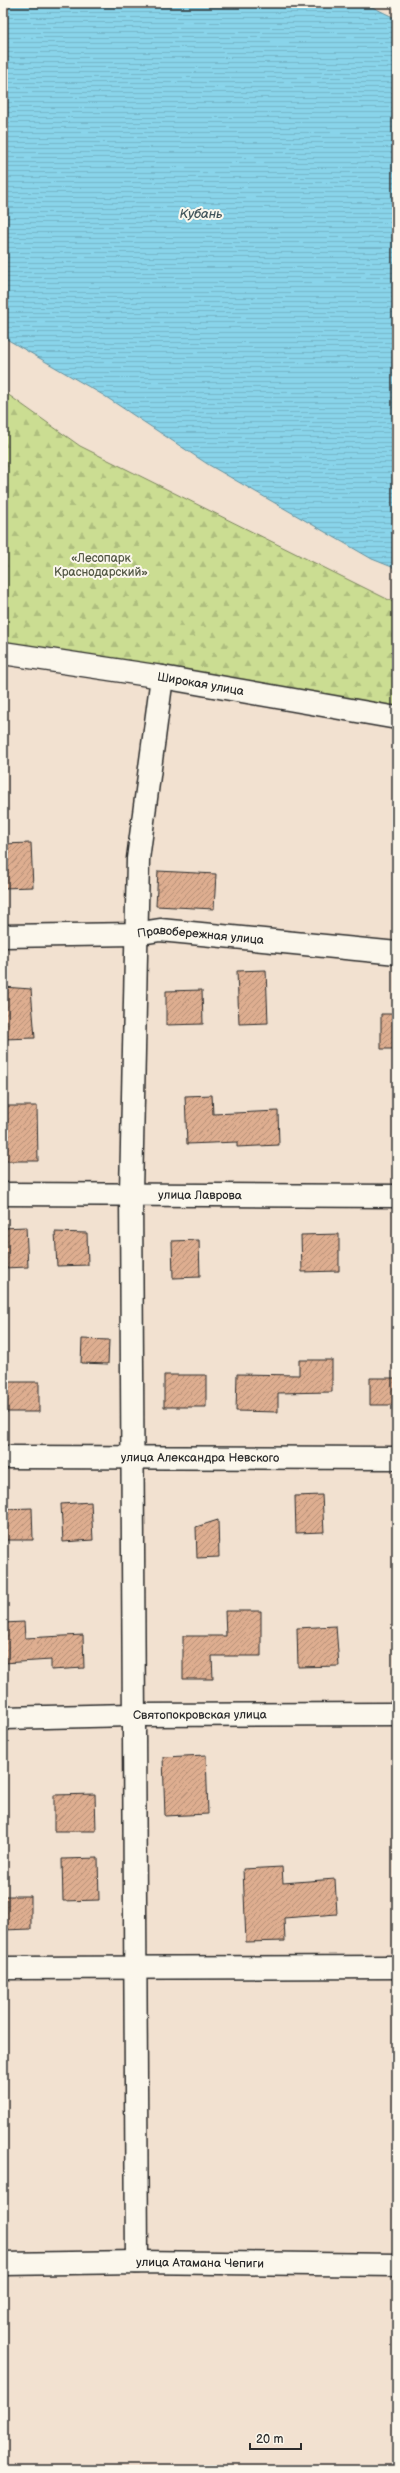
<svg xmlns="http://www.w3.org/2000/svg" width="400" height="2473" viewBox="0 0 400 2473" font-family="'Balsamiq Sans',sans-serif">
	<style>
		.forest { fill: url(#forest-firs); stroke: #7b845e }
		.water { fill: url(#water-rules); stroke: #63909e }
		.building { fill: url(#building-hatch); stroke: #2b2b2b }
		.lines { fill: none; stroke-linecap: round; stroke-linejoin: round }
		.minor-casing { stroke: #2b2b2b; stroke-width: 25 }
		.minor { stroke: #fbf7ec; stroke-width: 22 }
		.labels { text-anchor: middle; stroke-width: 4; stroke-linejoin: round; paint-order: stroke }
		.park-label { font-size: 12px; fill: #535845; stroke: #fbf7ec }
		.street-label { font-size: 12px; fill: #2b2b2b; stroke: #fbf7ec }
		.water-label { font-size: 13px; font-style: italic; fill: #42555b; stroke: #fbf7ec }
	</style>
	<defs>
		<pattern id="forest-firs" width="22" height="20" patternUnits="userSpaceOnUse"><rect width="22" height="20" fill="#cbdd92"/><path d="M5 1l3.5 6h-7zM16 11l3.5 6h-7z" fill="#aebe7e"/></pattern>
		<pattern id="water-rules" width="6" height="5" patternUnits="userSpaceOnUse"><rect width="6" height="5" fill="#89d4ea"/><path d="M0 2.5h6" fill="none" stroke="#76b6c9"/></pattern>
		<pattern id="building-hatch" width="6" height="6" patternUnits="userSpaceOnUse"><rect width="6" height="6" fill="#deae90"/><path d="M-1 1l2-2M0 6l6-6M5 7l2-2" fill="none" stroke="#b48e76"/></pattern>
	</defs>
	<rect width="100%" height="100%" fill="#f2e1d0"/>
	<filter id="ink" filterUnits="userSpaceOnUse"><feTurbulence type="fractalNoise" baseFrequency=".025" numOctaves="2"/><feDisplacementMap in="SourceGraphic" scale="8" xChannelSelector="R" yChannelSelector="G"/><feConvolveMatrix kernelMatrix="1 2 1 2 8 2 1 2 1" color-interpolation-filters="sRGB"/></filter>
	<g filter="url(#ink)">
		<path class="forest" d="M3,391L80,446L397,604V718L3,645Z"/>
		<path class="water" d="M3,3H364L397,19V569L372,559L209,465L103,395L3,337Z"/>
		<path class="building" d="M31,843L33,887L3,888V844Z
			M158,871L216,874L214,909L156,906Z
			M266,970L268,1023L239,1024L237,971Z
			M3,987L31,989L35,1038L3,1039Z
			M202,990L203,1024L166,1025V991Z
			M381,1014H397V1049H381Z
			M212,1095L213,1114L278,1111L279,1145L237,1147V1142L187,1144L185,1096Z
			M3,1106H37L38,1161H3Z
			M26,1227L28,1267L3,1268V1228Z
			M55,1232L87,1233L88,1265L57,1266Z
			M339,1234V1271L302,1272L301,1235Z
			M199,1240L200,1277L173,1278L172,1241Z
			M82,1339L109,1340L108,1364L81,1363Z
			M299,1360H332V1392L278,1393V1412L236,1411L237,1374L299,1375Z
			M164,1375H206V1407H164Z
			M370,1378H397V1405H370Z
			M3,1382H39V1412H3Z
			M322,1495L324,1532L296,1533L295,1496Z
			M91,1502L93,1540L63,1542L61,1504Z
			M32,1508L33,1540H3V1509Z
			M218,1520L219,1557L197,1558L196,1527Z
			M225,1611H261V1656H212L213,1679H183V1636H226Z
			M24,1622L25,1638L83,1635L84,1668L51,1670V1660L3,1663V1623Z
			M336,1626L339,1666L298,1667L297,1628Z
			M206,1755L208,1814L165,1816L163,1757Z
			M95,1794L96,1831H54V1795Z
			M98,1858L99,1900L63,1901L62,1859Z
			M282,1867L283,1883L335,1879L337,1914L284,1918L285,1941L246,1942L243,1869Z
			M3,1896H31V1929L3,1930Z"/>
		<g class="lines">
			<defs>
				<g id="minor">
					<path id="s1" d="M3,653L162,677L397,718"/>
					<path id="s2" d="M3,936L135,934L160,930L397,953"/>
					<path id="s3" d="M3,1194L397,1196"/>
					<path id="s4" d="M3,1457L397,1458"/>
					<path id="s5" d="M3,1718L132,1715L397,1714"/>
					<path d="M3,1968L397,1967"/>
					<path d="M137,2262L131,1193L138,859L162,677"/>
					<path id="s6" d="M3,2264L137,2262L397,2265"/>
				</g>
			</defs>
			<use href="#minor" class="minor-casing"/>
			<use href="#minor" class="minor"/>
		</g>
	</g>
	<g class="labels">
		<g class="park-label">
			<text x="101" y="562">«Лесопарк<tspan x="101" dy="14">Краснодарский»</tspan></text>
		</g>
		<g class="street-label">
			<text dy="4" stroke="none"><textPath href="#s1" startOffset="200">Широкая улица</textPath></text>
			<text dy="4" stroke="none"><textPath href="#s2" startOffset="198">Правобережная улица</textPath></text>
			<text dy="4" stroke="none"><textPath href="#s3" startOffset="197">улица Лаврова</textPath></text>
			<text dy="4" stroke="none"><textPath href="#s4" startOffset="197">улица Александра Невского</textPath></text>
			<text dy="4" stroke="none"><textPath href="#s5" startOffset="197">Святопокровская улица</textPath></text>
			<text dy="4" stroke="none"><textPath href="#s6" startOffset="197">улица Атамана Чепиги</textPath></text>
		</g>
		<g class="water-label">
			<text x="201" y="218">Кубань</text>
		</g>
	</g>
	<rect width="400" height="2473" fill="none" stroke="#fbf7ec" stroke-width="16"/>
	<rect x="8" y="8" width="384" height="2457" fill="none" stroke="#2b2b2b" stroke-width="1.5" filter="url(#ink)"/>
	<path d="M250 2443v6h51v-6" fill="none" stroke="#2b2b2b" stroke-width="2"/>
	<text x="256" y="2443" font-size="12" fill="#2b2b2b" stroke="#fbf7ec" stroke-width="3" paint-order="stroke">20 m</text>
</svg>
